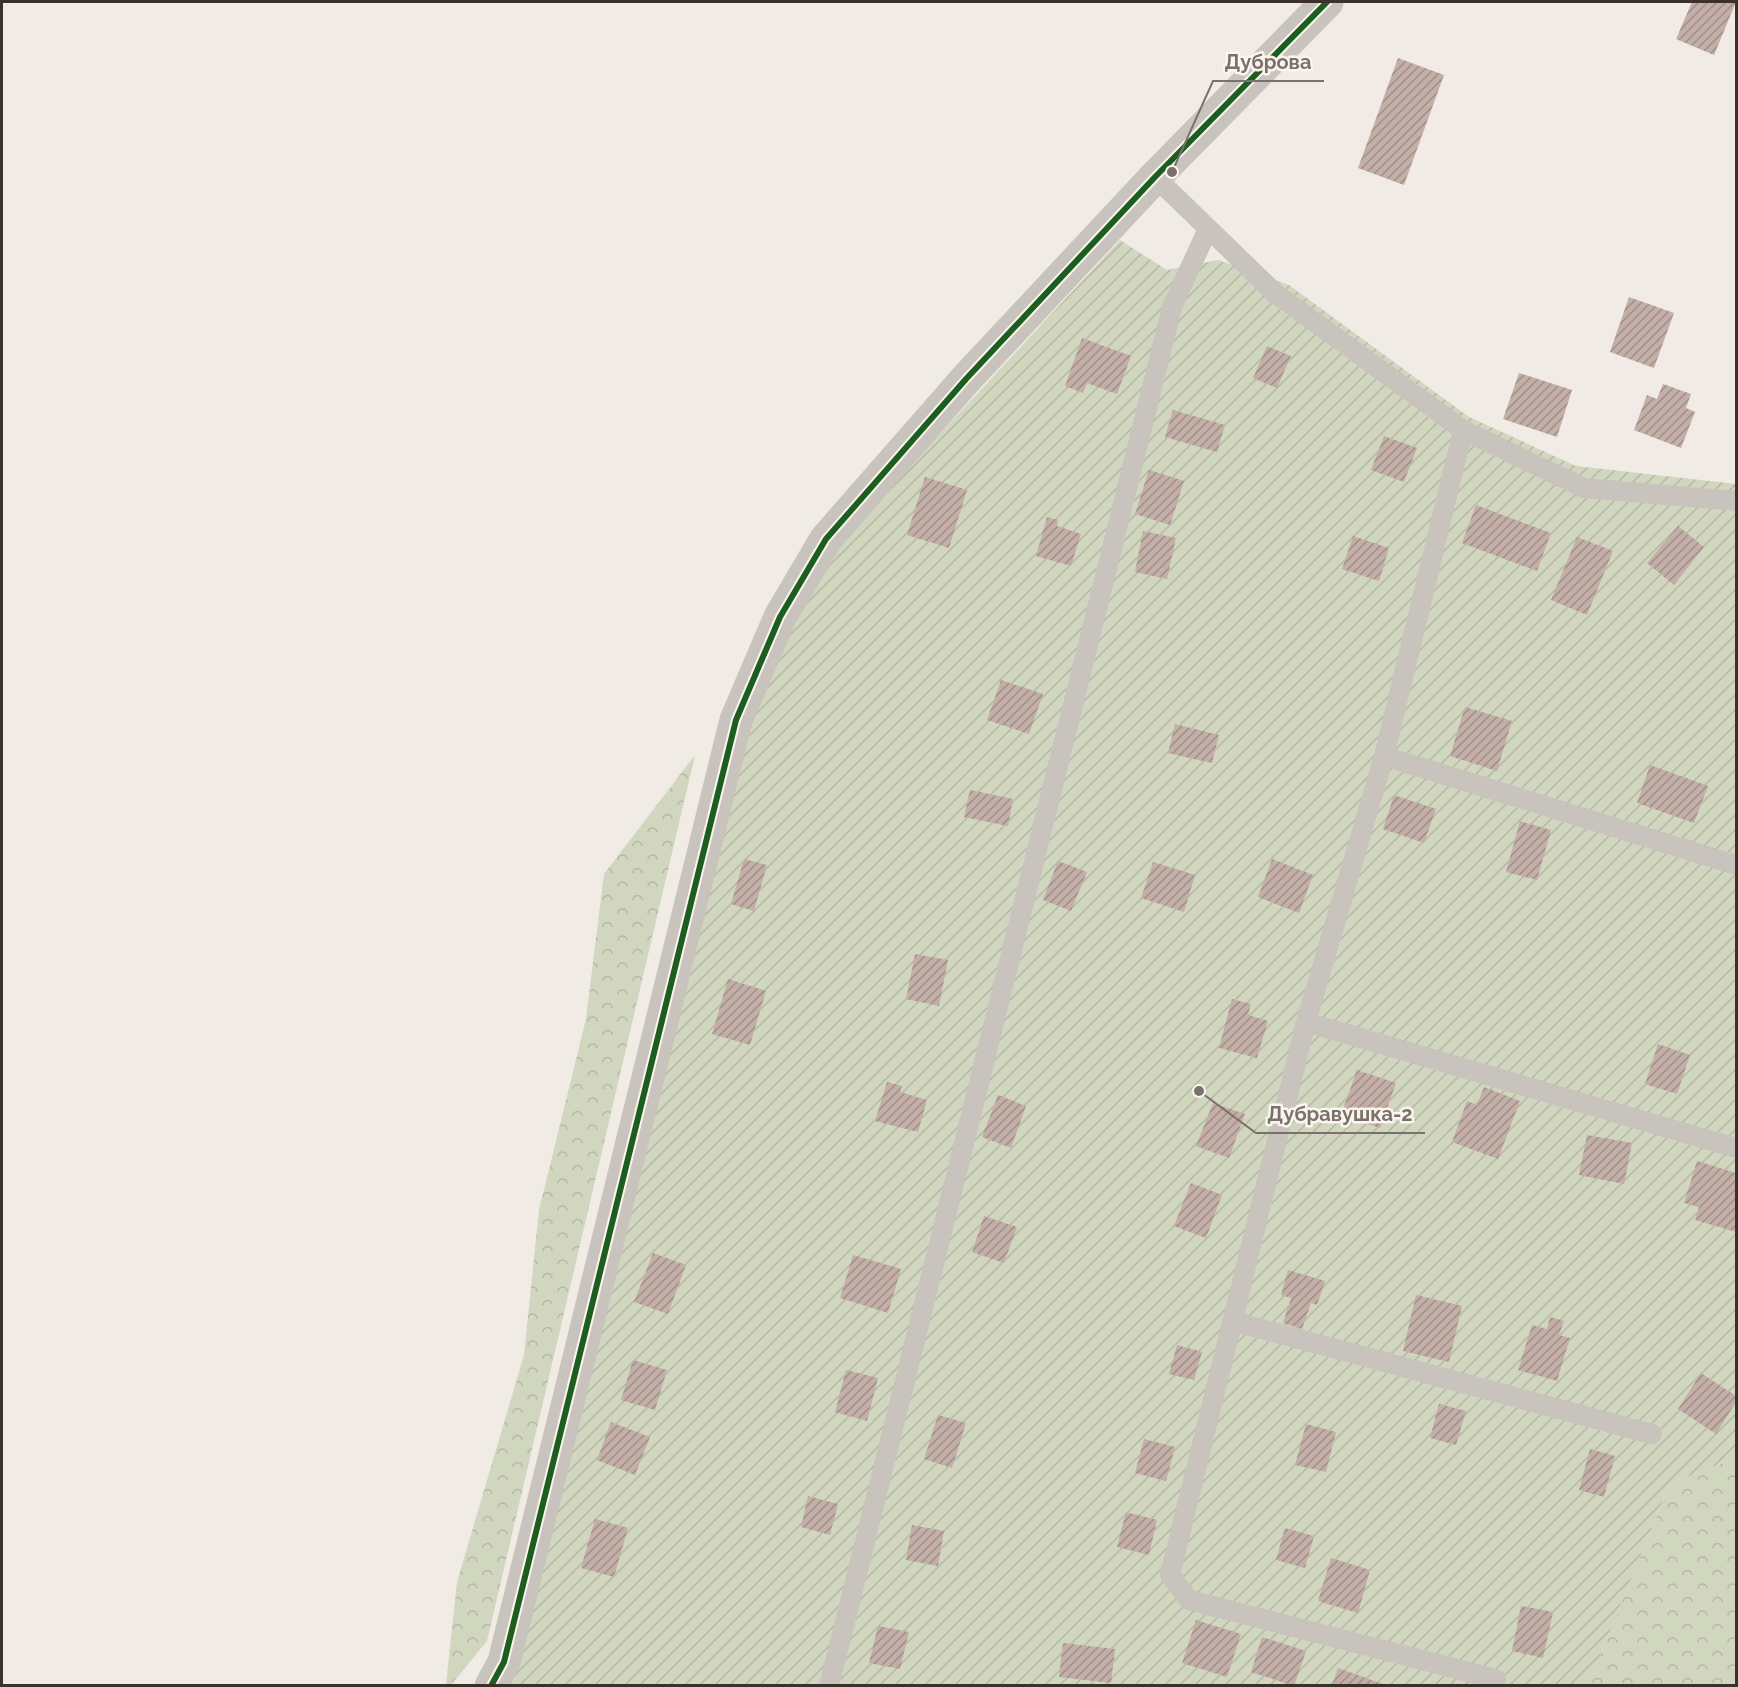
<svg xmlns="http://www.w3.org/2000/svg" width="1738" height="1687" viewBox="0 0 1738 1687" font-family="Raleway,sans-serif">
	<style>
		.forest { fill: url(#forest-crowns) }
		.garden { fill: url(#garden-furrows) }
		.building { fill: url(#building-hatch) }
		.lines { fill: none; stroke-linecap: round; stroke-linejoin: round }
		.service { stroke: #c9c3be; stroke-width: 20 }
		.minor { stroke: #c9c3be; stroke-width: 33 }
		.tertiary { stroke: #c9c3be; stroke-width: 33 }
		.cycleway-casing { stroke: #fbf5ee; stroke-width: 10 }
		.cycleway { stroke: #1b5e20; stroke-width: 6 }
		.leader { fill: none; stroke: #7a716c; stroke-width: 2 }
		.callout-dot { fill: #7a716c; stroke: #fbf5ee; stroke-width: 2 }
		.callout-label { font-size: 20px; text-anchor: middle; font-weight: bold; fill: #7a716c; stroke: #fbf5ee; stroke-width: 5; stroke-linejoin: round; paint-order: stroke }
	</style>
	<defs>
		<pattern id="forest-crowns" width="20" height="18" patternUnits="userSpaceOnUse" patternTransform="scale(1.5)"><rect width="20" height="18" fill="#d1d6bf"/><path d="M2 6a3 3 0 1 1 6 0M12 15a3 3 0 1 1 6 0" fill="none" stroke="#b4b8a4"/></pattern>
		<pattern id="garden-furrows" width="10" height="10" patternUnits="userSpaceOnUse" patternTransform="scale(1.5)"><rect width="10" height="10" fill="#d1d6bf"/><path d="M-1 1l2-2M0 10L10 0M9 11l2-2" fill="none" stroke="#b4b8a4"/></pattern>
		<pattern id="building-hatch" width="6" height="6" patternUnits="userSpaceOnUse" patternTransform="scale(1.5)"><rect width="6" height="6" fill="#c3afa7"/><path d="M-1 1l2-2M0 6l6-6M5 7l2-2" fill="none" stroke="#a08f88"/></pattern>
	</defs>
	<rect width="100%" height="100%" fill="#f0ebe5"/>
	<path class="forest" d="M695,755L487,1641L451,1685H446L457,1582L524,1355L539,1210L586,1019L604,874Z
		M1736,1458V1685L1581,1686L1590,1680L1670,1483Z"/>
	<path class="garden" d="M1120,240L1167,270L1218,260L1289,285L1469,417L1576,466L1736,484V1458L1670,1483L1590,1680L1581,1686H509L751,725L787,625L834,548Z"/>
	<path class="building" d="M1692,2H1736L1714,55L1676,39Z
		M1398,58L1444,75L1404,185L1358,168Z
		M1629,297L1674,313L1654,368L1610,352Z
		M1082,338L1131,356L1117,394L1087,383L1083,393L1065,386Z
		M1267,346L1291,356L1277,388L1253,378Z
		M1519,373L1572,390L1557,437L1503,419Z
		M1663,384L1691,394L1686,408L1695,412L1681,448L1634,430L1647,395L1657,399Z
		M1173,410L1225,425L1217,452L1165,437Z
		M1384,436L1417,448L1404,482L1371,470Z
		M1149,470L1184,481L1170,525L1135,514Z
		M925,477L967,490L949,548L907,535Z
		M1476,505L1551,533L1537,571L1462,543Z
		M1047,517L1058,520L1057,526L1081,534L1071,566L1036,556Z
		M1678,526L1704,547L1674,585L1647,563Z
		M1143,531L1176,538L1167,579L1135,572Z
		M1353,536L1389,548L1379,581L1342,569Z
		M1577,537L1613,551L1587,615L1551,600Z
		M1001,680L1043,694L1029,734L987,720Z
		M1465,707L1512,721L1497,771L1450,756Z
		M1175,724L1219,735L1212,763L1168,753Z
		M1650,765L1708,786L1694,823L1637,803Z
		M970,790L1013,799L1008,826L964,817Z
		M1394,795L1436,809L1424,843L1383,829Z
		M1520,821L1551,830L1537,880L1506,872Z
		M744,859L767,865L754,911L731,904Z
		M1272,859L1313,875L1299,913L1258,897Z
		M1058,861L1087,872L1071,911L1043,900Z
		M1153,862L1195,875L1184,912L1141,898Z
		M915,954L948,960L939,1006L906,999Z
		M728,979L766,991L750,1045L712,1034Z
		M1232,999L1251,1004L1248,1015L1268,1021L1257,1058L1219,1048Z
		M1658,1044L1690,1055L1677,1094L1645,1084Z
		M1357,1070L1396,1083L1380,1128L1341,1115Z
		M887,1082L902,1086L900,1092L927,1100L918,1132L875,1121Z
		M1484,1087L1520,1101L1498,1159L1452,1142L1467,1101L1477,1105Z
		M998,1095L1026,1106L1011,1148L982,1137Z
		M1213,1103L1245,1114L1229,1158L1196,1146Z
		M1587,1135L1632,1143L1624,1184L1579,1175Z
		M1697,1161L1736,1173V1232L1695,1220L1699,1207L1684,1203Z
		M1191,1183L1222,1195L1206,1238L1174,1226Z
		M984,1216L1017,1227L1004,1263L972,1252Z
		M653,1253L686,1265L668,1314L634,1302Z
		M853,1255L901,1269L888,1313L840,1298Z
		M1288,1270L1325,1281L1317,1305L1311,1303L1302,1329L1283,1323L1291,1298L1281,1295Z
		M1416,1295L1462,1306L1449,1362L1403,1351Z
		M1550,1317L1564,1321L1559,1335L1570,1338L1557,1381L1518,1370L1532,1325L1547,1329Z
		M1177,1345L1202,1352L1194,1380L1169,1374Z
		M633,1360L667,1370L655,1410L621,1400Z
		M846,1370L878,1378L867,1421L835,1412Z
		M1701,1373L1736,1396V1402L1716,1434L1678,1409Z
		M1439,1404L1466,1411L1456,1445L1430,1438Z
		M938,1415L966,1423L952,1468L924,1459Z
		M611,1422L650,1437L635,1475L597,1460Z
		M1306,1424L1336,1432L1326,1472L1295,1465Z
		M1144,1439L1175,1447L1166,1481L1135,1473Z
		M1590,1449L1615,1456L1604,1497L1579,1490Z
		M808,1496L838,1504L830,1535L801,1527Z
		M1126,1512L1157,1520L1149,1555L1117,1547Z
		M595,1519L628,1528L614,1577L581,1568Z
		M912,1525L944,1531L938,1566L906,1560Z
		M1285,1528L1314,1536L1305,1568L1276,1560Z
		M1331,1558L1370,1570L1358,1613L1318,1601Z
		M1521,1606L1553,1612L1543,1658L1512,1651Z
		M1196,1620L1241,1634L1227,1677L1182,1663Z
		M878,1626L909,1632L900,1669L869,1663Z
		M1262,1637L1306,1651L1294,1686L1251,1672Z
		M1063,1643L1115,1649L1111,1683L1059,1677Z
		M1338,1668L1386,1685V1686H1332Z"/>
	<g class="lines">
		<path class="service" d="M1155,177L1276,294L1463,430L1584,488L1736,501
			M1463,430L1384,756L1306,1022L1170,1575L1189,1600L1496,1679
			M1384,756L1736,865
			M1306,1022L1736,1148
			M1232,1321L1652,1434
			M829,1686L1172,307L1208,229"/>
		<path class="minor" d="M491,1686L504,1662L736,720L780,617L826,539L966,379L1155,177"/>
		<path class="tertiary" d="M1155,177L1327,2"/>
		<defs>
			<path id="cycleway" d="M491,1686L504,1662L736,720L780,617L826,539L966,379L1155,177L1327,2"/>
		</defs>
		<use href="#cycleway" class="cycleway-casing"/>
		<use href="#cycleway" class="cycleway"/>
	</g>
	<path class="leader" d="M1172 172L1213 81H1324M1199 1091L1256 1133H1425"/>
	<g class="callout-dot">
		<circle cx="1172" cy="172" r="6"/>
		<circle cx="1199" cy="1091" r="6"/>
	</g>
	<g class="callout-label">
		<text x="1268" y="69">Дуброва</text>
		<text x="1340" y="1121">Дубравушка-2</text>
	</g>
	<rect width="1738" height="1687" fill="none" stroke="#3b302b" stroke-width="6"/>
</svg>
